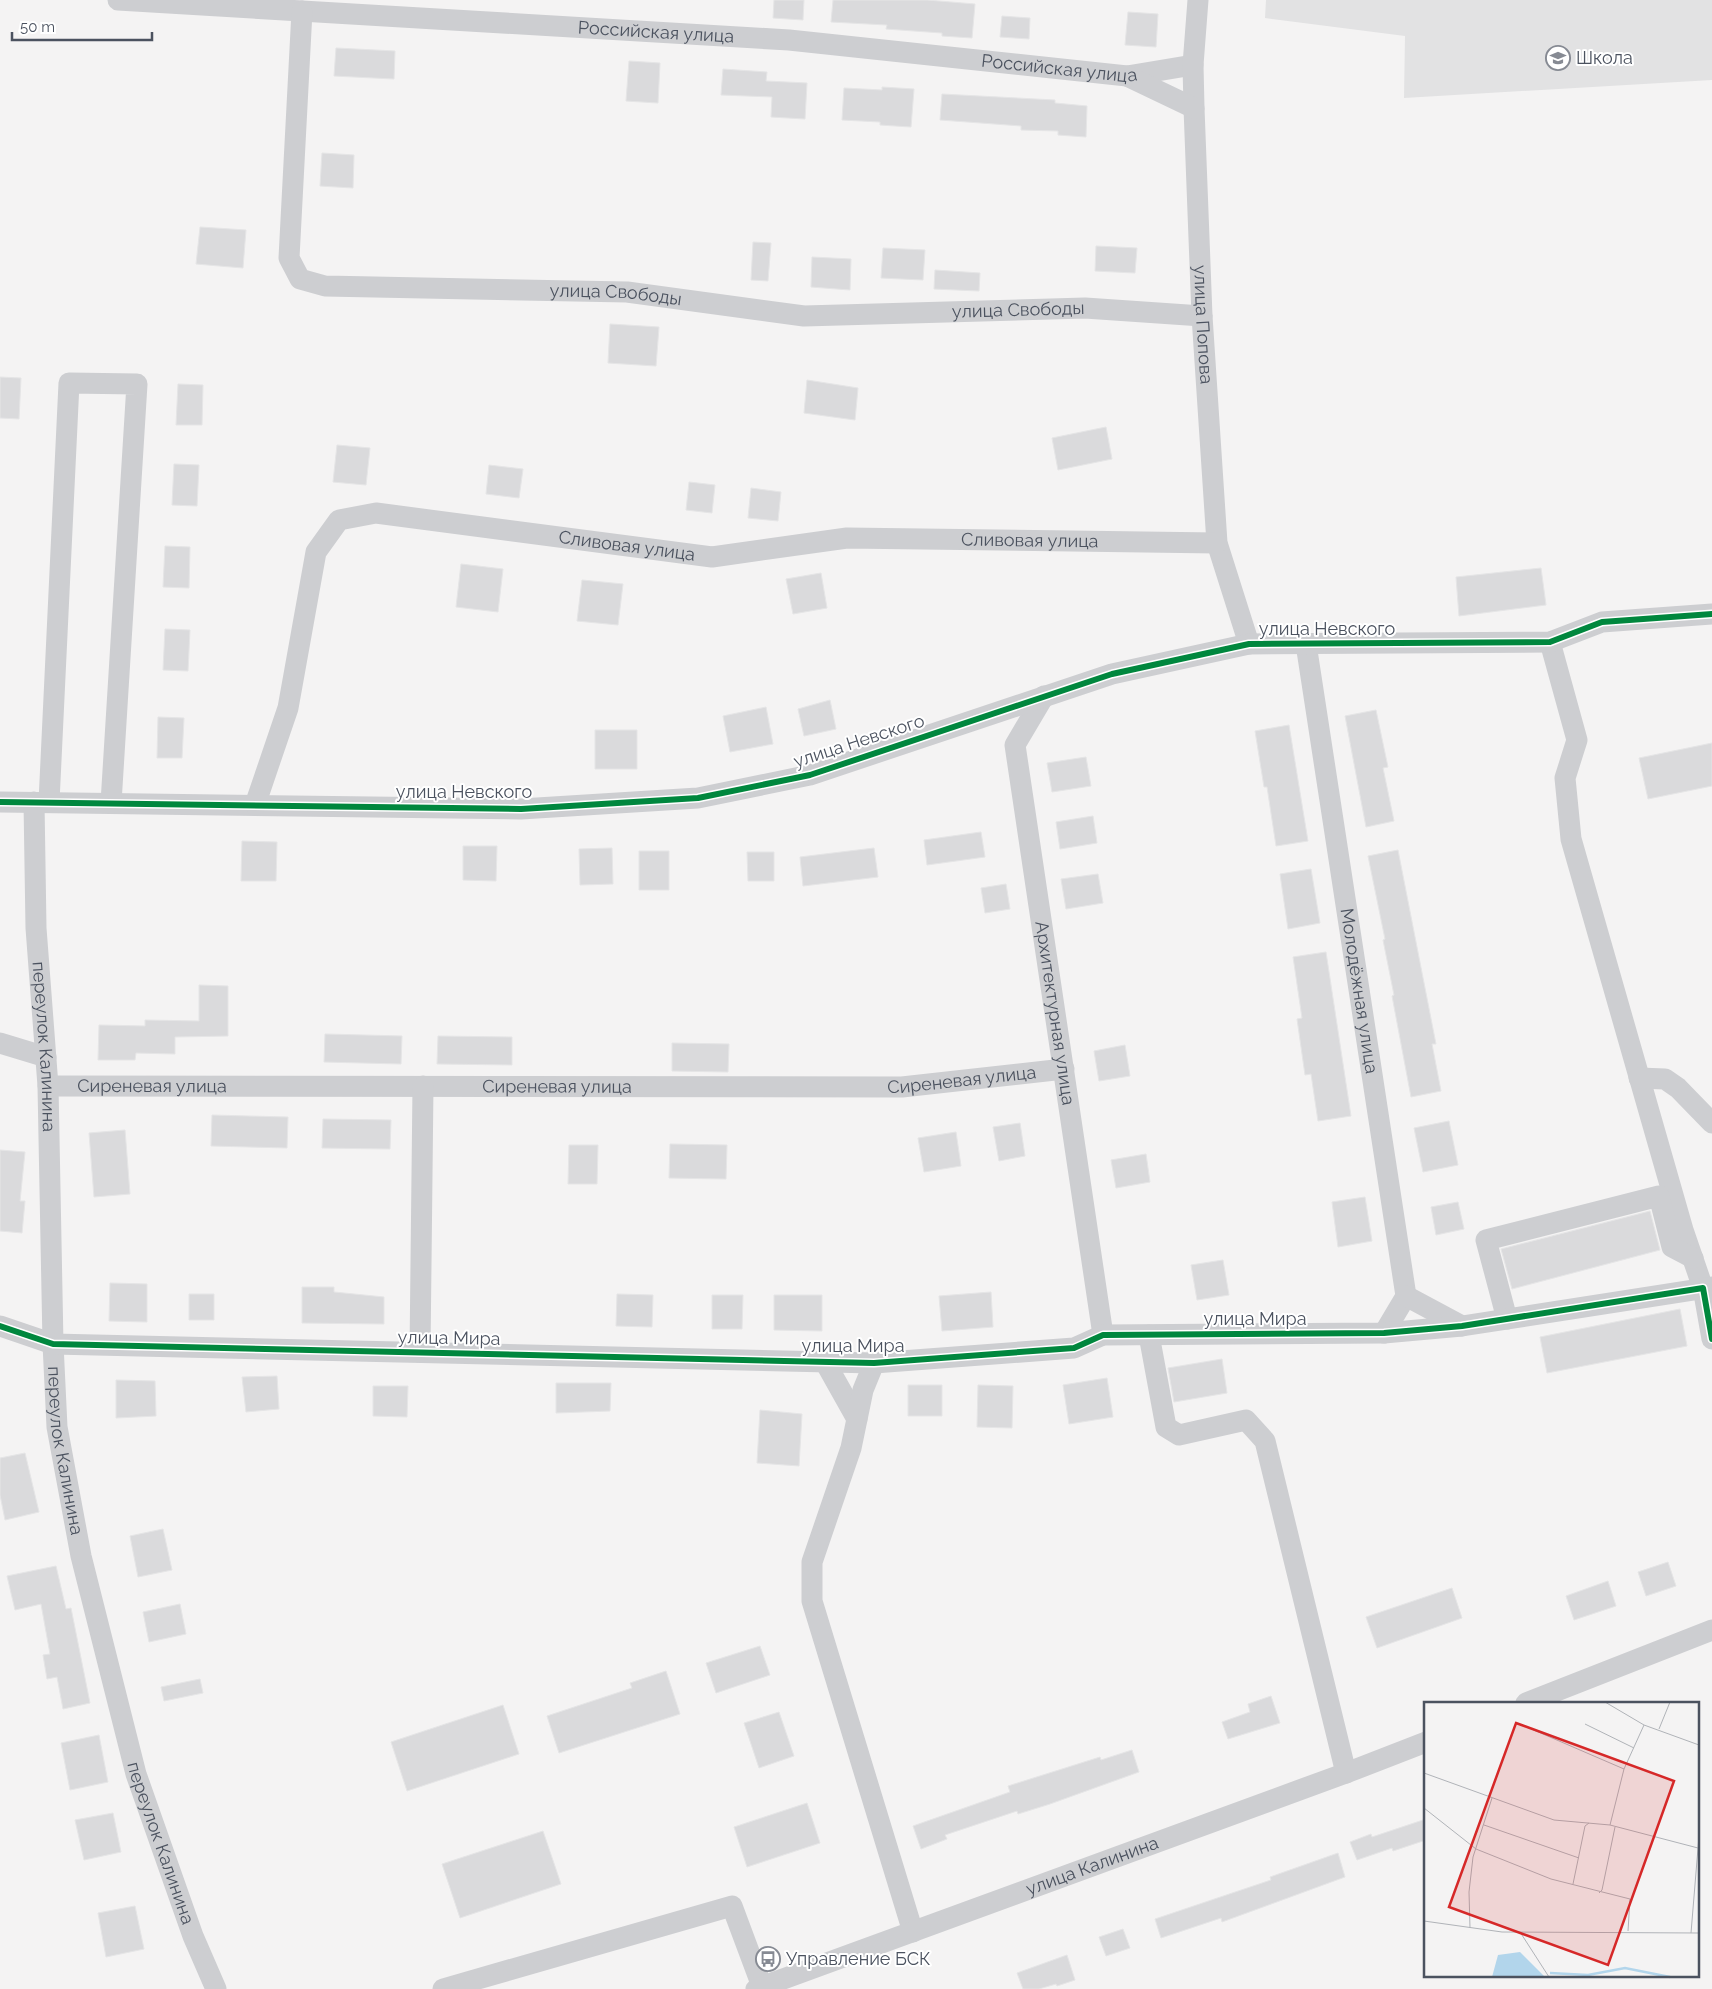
<svg xmlns="http://www.w3.org/2000/svg" width="1712" height="1989" viewBox="0 0 1712 1989" font-family="Raleway,sans-serif">
	<style>
		.education { fill: #e2e2e3 }
		.building { fill: #dadadc; stroke: #e5e5e6 }
		.lines { fill: none; stroke-linecap: round; stroke-linejoin: round }
		.minor { stroke: #cdced1; stroke-width: 21 }
		.cycleway-casing { stroke: #fff; stroke-width: 9 }
		.cycleway { stroke: #00873e; stroke-width: 6 }
		.labels { text-anchor: middle; stroke-width: 4; stroke-linejoin: round; paint-order: stroke }
		.street-label { font-size: 18px; fill: #4b525f; stroke: #fff }
		.poi-label { font-size: 18px; fill: #4b525f; stroke: #fff; text-anchor: start }
		.inset-river { fill: none; stroke: #b2d5eb; stroke-width: 2.5 }
		.inset-road { fill: none; stroke: #b0b3b8; stroke-width: 1 }
		.view { fill: #d62828; fill-opacity: 0.15; stroke: #d62828; stroke-width: 2.5 }
		.inset-edge { fill: none; stroke: #4b525f; stroke-width: 2.5 }
	</style>
	<rect width="100%" height="100%" fill="#f4f3f3"/>
	<path class="education" d="M1266,0H1712V80L1404,98L1405,36L1265,18Z"/>
	<path class="building" d="M774,0H804L803,20L773,18Z
		M833,0H927L975,4L972,38L942,36V33L886,29L887,25L831,22Z
		M1128,12L1158,14L1156,47L1125,45Z
		M1002,16L1030,18L1029,39L1000,37Z
		M336,48L395,51L394,79L334,76Z
		M629,61L660,63L658,103L626,101Z
		M723,69L767,72L766,81L807,83L805,119L771,117L772,97L721,95Z
		M882,87L914,89L911,127L880,125V122L842,120L844,88L882,90Z
		M942,94L1055,100V103L1087,106L1086,137L1058,135V131L1021,130V126L940,120Z
		M322,153L354,155L353,188L320,186Z
		M200,227L246,230L243,268L196,264Z
		M753,242L771,243L768,281L751,280Z
		M1096,246L1137,248L1135,273L1095,271Z
		M883,248L925,250L923,280L881,278Z
		M812,257L851,259L850,290L811,287Z
		M935,270L980,273L979,291L934,289Z
		M610,324L659,327L656,366L608,363Z
		M0,377L21,378L19,419L0,418Z
		M807,380L858,388L855,420L804,413Z
		M178,384L203,385L202,425H176Z
		M1106,427L1112,459L1058,470L1052,438Z
		M337,445L370,448L366,485L333,482Z
		M174,464L199,465L197,506L172,505Z
		M489,465L523,469L519,498L486,494Z
		M689,482L715,485L712,513L686,510Z
		M751,488L781,492L778,521L748,518Z
		M165,546L190,547L189,588L163,587Z
		M461,564L503,569L498,612L456,607Z
		M1541,568L1546,605L1459,616L1456,577Z
		M821,573L827,608L793,614L786,579Z
		M582,580L623,584L618,625L577,621Z
		M165,629L190,630L188,671L163,670Z
		M830,700L836,729L804,736L798,709Z
		M766,707L773,744L730,752L723,716Z
		M1376,710L1388,767L1383,768L1394,821L1366,827L1345,716Z
		M158,717L184,718L182,758H157Z
		M1289,725L1308,841L1276,846L1267,787H1264L1255,731Z
		M595,730H637V769H595Z
		M1712,743V786L1648,799L1639,758Z
		M1086,757L1091,786L1052,792L1047,763Z
		M1093,816L1097,843L1060,849L1056,822Z
		M981,832L985,857L927,865L924,840Z
		M242,841L277,842L276,881H241Z
		M463,846H497L496,881L463,880Z
		M612,848L613,884L580,885L579,849Z
		M874,848L878,877L803,886L800,857Z
		M1398,850L1436,1044H1432L1441,1091L1411,1097L1392,996L1394,995L1383,940L1385,939L1368,856Z
		M639,851H669V890H639Z
		M747,852H774V881H748Z
		M1311,869L1320,923L1288,929L1280,874Z
		M1098,874L1103,903L1066,909L1061,879Z
		M1006,884L1010,909L985,913L981,888Z
		M1326,952L1351,1116L1318,1121L1311,1074L1305,1075L1297,1019L1302,1018L1293,957Z
		M199,985L228,986V1036L175,1037V1054L136,1053L135,1060H98L99,1025L145,1026V1020L199,1021Z
		M325,1034L402,1036L401,1064L324,1062Z
		M438,1036L512,1037V1065L437,1064Z
		M672,1043L729,1044L728,1072L672,1071Z
		M1125,1045L1130,1076L1099,1081L1094,1051Z
		M212,1115L288,1117L287,1148L211,1146Z
		M323,1119L391,1120L390,1149L322,1148Z
		M1449,1121L1458,1165L1423,1172L1414,1128Z
		M1020,1123L1025,1156L999,1161L993,1127Z
		M125,1130L130,1194L94,1197L89,1133Z
		M956,1132L961,1166L924,1172L918,1138Z
		M670,1144L727,1145L726,1179L669,1178Z
		M569,1145H598L597,1184H568Z
		M0,1150L25,1152L20,1201H25L22,1233L0,1231Z
		M1146,1154L1150,1182L1116,1188L1111,1160Z
		M1365,1197L1372,1241L1338,1247L1332,1202Z
		M1458,1202L1464,1229L1436,1235L1431,1207Z
		M1650,1211L1660,1250L1512,1289L1501,1249Z
		M1223,1260L1229,1295L1197,1300L1191,1265Z
		M110,1283L147,1284V1322L109,1321Z
		M302,1287H334V1292L384,1297V1324L302,1323Z
		M991,1292L993,1327L942,1331L939,1296Z
		M189,1294H214V1320H189Z
		M617,1294L653,1295L652,1327L616,1326Z
		M712,1295H743L742,1329H712Z
		M774,1295H822V1331L774,1330Z
		M1680,1309L1687,1346L1547,1373L1540,1337Z
		M1222,1359L1227,1393L1174,1402L1168,1368Z
		M277,1376L279,1409L246,1412L242,1377Z
		M1107,1378L1113,1417L1069,1424L1063,1385Z
		M116,1380L155,1381L156,1416L116,1418Z
		M556,1383H611L610,1411L556,1413Z
		M908,1385H942V1416H908Z
		M978,1385L1013,1386L1012,1428L977,1427Z
		M373,1386H408L407,1417L373,1416Z
		M760,1410L802,1414L799,1466L757,1463Z
		M25,1453L39,1512L5,1520L0,1495V1458Z
		M163,1529L172,1570L138,1577L130,1536Z
		M1668,1562L1676,1586L1646,1596L1638,1572Z
		M56,1566L66,1609L71,1608L90,1703L63,1709L57,1677L47,1679L43,1655L50,1654L41,1604L15,1610L7,1576Z
		M1608,1581L1616,1606L1574,1620L1566,1596Z
		M1452,1588L1462,1618L1377,1648L1366,1617Z
		M180,1604L186,1634L149,1642L143,1612Z
		M760,1646L770,1675L716,1693L706,1663Z
		M666,1671L680,1714L559,1753L547,1716L632,1688L630,1683Z
		M200,1679L203,1693L164,1701L161,1687Z
		M1271,1696L1280,1723L1228,1739L1222,1722L1250,1712L1248,1704Z
		M503,1705L519,1754L407,1791L391,1742Z
		M779,1712L794,1756L759,1768L744,1723Z
		M99,1735L108,1782L70,1790L61,1743Z
		M1132,1750L1139,1772L1050,1804L1018,1814L1017,1811L945,1835L947,1839L921,1849L913,1826L1010,1792L1008,1786L1100,1757L1101,1760Z
		M807,1803L820,1843L747,1867L734,1827Z
		M113,1813L121,1852L84,1860L75,1820Z
		M1426,1819V1840L1393,1851L1392,1848L1357,1860L1350,1842L1371,1834L1372,1837Z
		M543,1831L561,1884L460,1918L442,1864Z
		M1338,1853L1345,1877L1222,1922L1221,1918L1161,1938L1155,1919L1271,1880L1270,1877Z
		M135,1906L144,1949L106,1957L98,1913Z
		M1123,1929L1130,1948L1106,1956L1099,1937Z
		M1067,1955L1075,1980L1057,1986L1056,1984L1039,1989H1023L1017,1973Z"/>
	<g class="lines">
		<g class="minor">
			<path id="s1" d="M118,0L789,40L1127,76L1193,65"/>
			<path id="s2" d="M1198,0L1193,65L1194,108L1202,316L1217,543L1249,644"/>
			<path id="s3" d="M302,11L289,258L300,279L325,286L627,292L804,316L1085,308L1202,316"/>
			<path d="M1127,76L1194,108"/>
			<path d="M1550,642L1577,740L1565,778L1571,839L1683,1230L1703,1288L1712,1339"/>
			<path id="s4" d="M1306,644L1406,1296L1384,1333"/>
			<path id="s5" d="M1044,696L1015,745L1103,1335"/>
			<path d="M0,802L521,809L698,798L810,775L1112,674L1249,644L1550,642L1602,622L1712,614"/>
			<path id="s6" d="M34,802L36,928L48,1086L53,1344L57,1427L81,1556L136,1774L193,1936L216,1989"/>
			<path d="M49,802L69,383L137,384L111,803"/>
			<path id="s7" d="M255,805L288,708L316,552L339,520L376,513L712,557L847,538L1217,543"/>
			<path d="M0,1043L46,1057"/>
			<path d="M1639,1078L1665,1079L1678,1088L1712,1123"/>
			<path id="s8" d="M48,1086L902,1087L1064,1069"/>
			<path d="M1406,1296L1462,1326"/>
			<path d="M1507,1319L1486,1240L1659,1196L1672,1247L1693,1258"/>
			<path d="M0,1326L53,1344L874,1363L1074,1348L1103,1335L1384,1333L1462,1326L1712,1287"/>
			<path d="M1149,1335L1166,1427L1179,1435L1246,1420L1265,1441L1346,1773"/>
			<path d="M420,1352L423,1086"/>
			<path d="M825,1362L857,1419"/>
			<path d="M874,1363L863,1390L851,1448L812,1562V1601L913,1932"/>
			<path d="M1526,1703L1712,1630"/>
			<path d="M443,1989L732,1906L763,1989"/>
			<path id="s9" d="M756,1989L1346,1773L1426,1742"/>
		</g>
		<defs>
			<path id="cycleway" d="M0,802L521,809L698,798L810,775L1112,674L1249,644L1550,642L1602,622L1712,614
				M0,1326L53,1344L874,1363L1074,1348L1103,1335L1384,1333L1462,1326L1703,1288L1712,1339"/>
		</defs>
		<use href="#cycleway" class="cycleway-casing"/>
		<use href="#cycleway" class="cycleway"/>
	</g>
	<defs>
		<symbol id="school-ring" viewBox="-11 -11 22 22"><circle r="9.5" fill="#fff" stroke="#868a93" stroke-width="1.5"/><path d="M0-5L7-2L0 1L-7-2ZM-4 1L0 2.5L4 1V4Q0 6-4 4Z" fill="#868a93"/></symbol>
		<symbol id="bus-ring" viewBox="-11 -11 22 22"><circle r="9.5" fill="#fff" stroke="#868a93" stroke-width="1.5"/><path d="M-5-6H5V4H4V6H2V4H-2V6H-4V4H-5ZM-3.5-4V0h7V-4ZM-3.5 1.2v1.5H-2V1.2ZM2 1.2v1.5H3.5V1.2Z" fill="#868a93"/></symbol>
	</defs>
	<g fill-rule="evenodd">
		<use href="#school-ring" x="1544" y="44" width="28" height="28"/>
		<use href="#bus-ring" x="754" y="1945" width="28" height="28"/>
	</g>
	<g class="labels">
		<g class="street-label">
			<text dy="6" stroke="none"><textPath href="#s1" startOffset="539">Российская улица</textPath></text>
			<text dy="6" stroke="none"><textPath href="#s1" startOffset="944">Российская улица</textPath></text>
			<text dy="6" stroke="none"><textPath href="#s3" startOffset="588">улица Свободы</textPath></text>
			<text dy="6" stroke="none"><textPath href="#s3" startOffset="992">улица Свободы</textPath></text>
			<text dy="6" stroke="none"><textPath href="#s2" startOffset="325">улица Попова</textPath></text>
			<text dy="6" stroke="none"><textPath href="#s7" startOffset="996">Сливовая улица</textPath></text>
			<text dy="6" stroke="none"><textPath href="#s7" startOffset="591">Сливовая улица</textPath></text>
			<text x="1327" y="635">улица Невского</text>
			<text transform="translate(859 741) rotate(-18)" y="6">улица Невского</text>
			<text x="464" y="798">улица Невского</text>
			<text dy="6" stroke="none"><textPath href="#s4" startOffset="351">Молодёжная улица</textPath></text>
			<text dy="6" stroke="none"><textPath href="#s5" startOffset="328">Архитектурная улица</textPath></text>
			<text dy="6" stroke="none"><textPath href="#s6" startOffset="245">переулок Калинина</textPath></text>
			<text dy="6" stroke="none"><textPath href="#s8" startOffset="914">Сиреневая улица</textPath></text>
			<text dy="6" stroke="none"><textPath href="#s8" startOffset="104">Сиреневая улица</textPath></text>
			<text dy="6" stroke="none"><textPath href="#s8" startOffset="509">Сиреневая улица</textPath></text>
			<text x="1255" y="1325">улица Мира</text>
			<text transform="translate(449 1338) rotate(1)" y="6">улица Мира</text>
			<text x="853" y="1352">улица Мира</text>
			<text dy="6" stroke="none"><textPath href="#s6" startOffset="650">переулок Калинина</textPath></text>
			<text dy="6" stroke="none"><textPath href="#s6" startOffset="1055">переулок Калинина</textPath></text>
			<text dy="6" stroke="none"><textPath href="#s9" startOffset="358">улица Калинина</textPath></text>
		</g>
		<g class="poi-label">
			<text x="1576" y="64">Школа</text>
			<text x="786" y="1965">Управление БСК</text>
		</g>
	</g>
	<g transform="translate(1424 1702)">
		<rect width="275" height="275" fill="#f4f3f3"/>
		<path d="M96,250L121,275H68L74,253Z" fill="#b2d5eb"/>
		<path class="inset-river" d="M126,271L164,273L201,266L246,275"/>
		<path class="inset-road" d="M181,0L220,23L275,43M161,22L210,46M98,23L200,67M235,27L246,0M0,71L130,118L186,123L274,146M0,106L52,147L127,177L206,197L204,229M60,123L155,156M186,123L200,67L220,23M149,182L161,124L165,121M175,191L178,188L191,125M0,219L78,230L275,231M46,226L45,190L49,155L68,96M96,230L125,275M267,231L275,134"/>
		<path class="view" d="M92,21L250,79L184,263L25,205Z"/>
		<rect width="275" height="275" class="inset-edge"/>
	</g>
	<path d="M12 32v8h140v-8" fill="none" stroke="#4b525f" stroke-width="2.5"/>
	<text x="20" y="32" font-size="15" fill="#4b525f" stroke="#ffffff" stroke-width="4" paint-order="stroke">50 m</text>
</svg>
